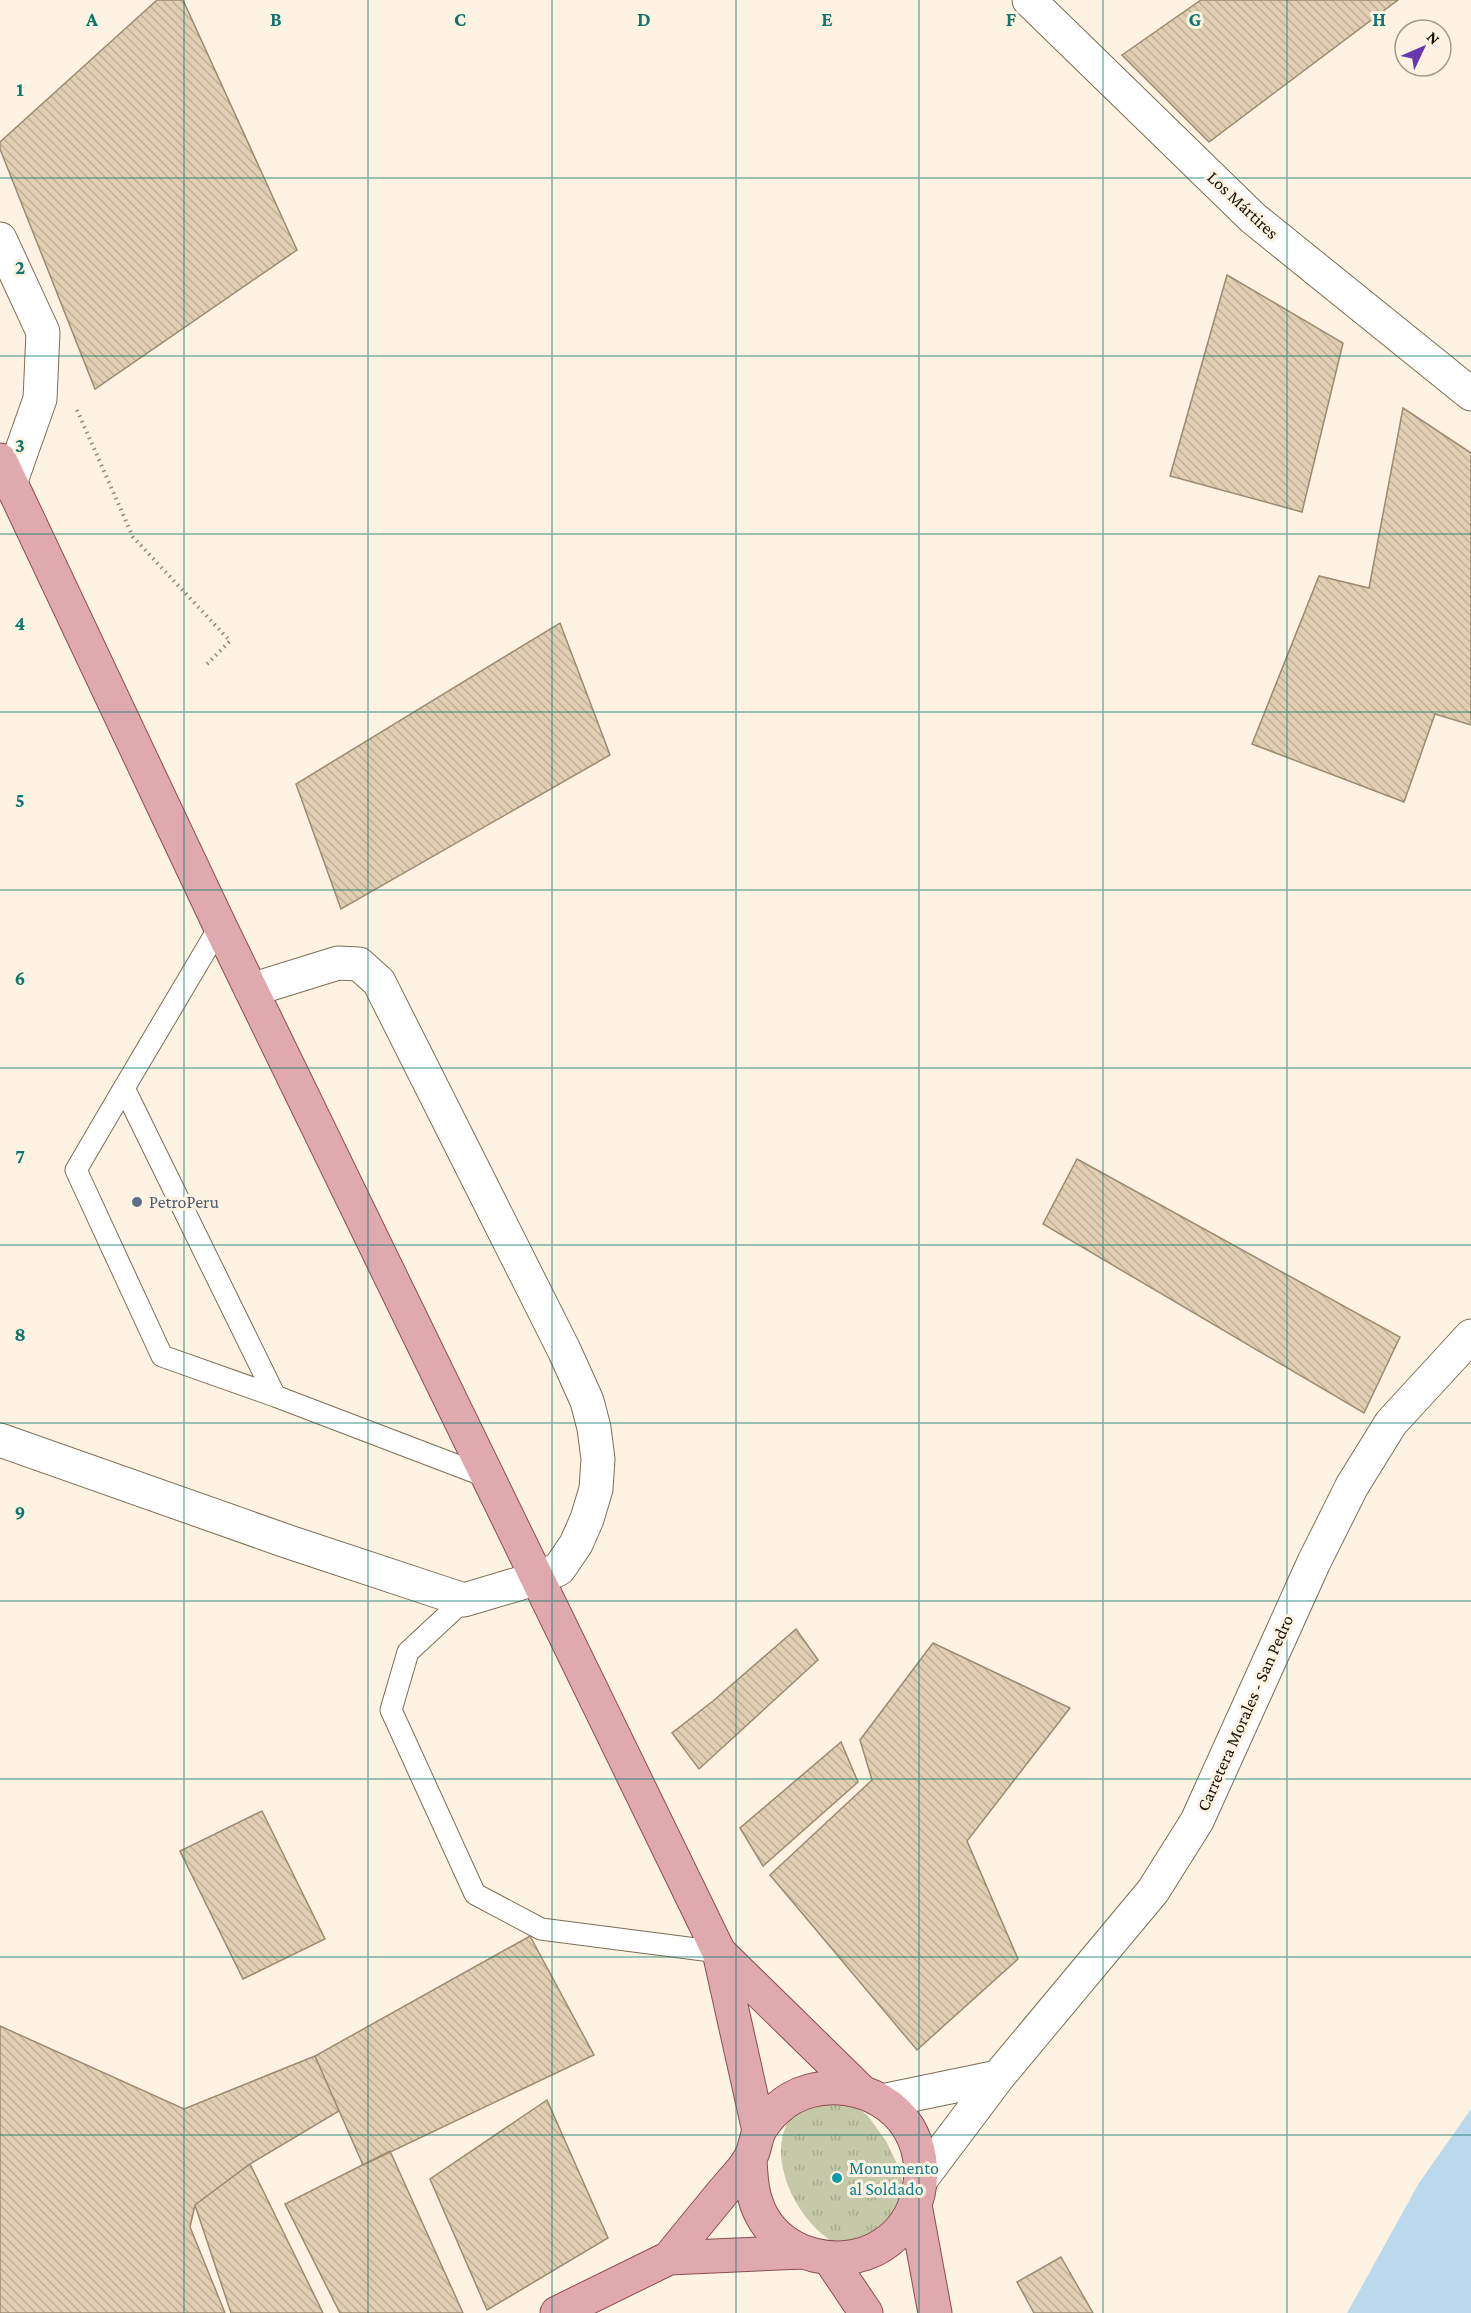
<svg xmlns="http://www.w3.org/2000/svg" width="1471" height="2313" viewBox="0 0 1471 2313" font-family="'Crimson Pro',serif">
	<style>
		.park { fill: url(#park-tufts) }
		.water { fill: #bbd9ec }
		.building { fill: url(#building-back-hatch); stroke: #9d8a71; stroke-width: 1.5 }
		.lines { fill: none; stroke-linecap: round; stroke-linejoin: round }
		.service-casing { stroke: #7d6e54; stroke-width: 23 }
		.minor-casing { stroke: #7d6e54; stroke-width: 35 }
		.secondary-casing { stroke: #7d6e54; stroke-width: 35 }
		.primary-casing { stroke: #8b4e50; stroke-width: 35 }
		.path { stroke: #938a7c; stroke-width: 4; stroke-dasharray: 1.5 4.5; stroke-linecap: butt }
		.service { stroke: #fff; stroke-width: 21 }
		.minor { stroke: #fff; stroke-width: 33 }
		.secondary { stroke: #fff; stroke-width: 33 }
		.primary { stroke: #dfa9ae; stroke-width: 33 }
		.grid { fill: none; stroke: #0f766e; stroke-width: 1.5; stroke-opacity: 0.55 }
		.service-dot { fill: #5c6f8a; stroke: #fef3e2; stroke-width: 2 }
		.culture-dot { fill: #0f9aa8; stroke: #fef3e2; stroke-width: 2 }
		.labels { text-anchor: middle; stroke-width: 6; stroke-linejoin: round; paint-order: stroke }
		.street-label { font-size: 18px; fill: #181207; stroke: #fef3e2 }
		.service-label { font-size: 18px; fill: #4e5e75; stroke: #fef3e2; text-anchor: start }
		.culture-label { font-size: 18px; fill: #0d838f; stroke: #fef3e2; text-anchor: start }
		.grid-label { font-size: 20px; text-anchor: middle; font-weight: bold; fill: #0f766e; stroke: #fef3e2; stroke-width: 6; stroke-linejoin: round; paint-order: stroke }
	</style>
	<defs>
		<pattern id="park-tufts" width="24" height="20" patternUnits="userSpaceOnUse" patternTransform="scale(1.5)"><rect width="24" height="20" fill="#c6c8aa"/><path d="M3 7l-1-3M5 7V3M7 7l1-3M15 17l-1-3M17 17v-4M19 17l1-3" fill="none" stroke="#a9ab91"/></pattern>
		<pattern id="building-back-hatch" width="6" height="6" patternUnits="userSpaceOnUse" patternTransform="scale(1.5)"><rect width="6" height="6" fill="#e2ceb3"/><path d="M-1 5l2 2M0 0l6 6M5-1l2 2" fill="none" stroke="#c1b098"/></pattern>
	</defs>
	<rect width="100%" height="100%" fill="#fef3e2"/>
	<path class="park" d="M849,2101L868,2116L886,2141L900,2170L905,2196L891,2229L841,2246C802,2229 768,2166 786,2126C790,2117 797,2105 807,2102C816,2099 838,2101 849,2101Z"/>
	<path class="water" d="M1471,2109V2313H1347L1419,2183Z"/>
	<path class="building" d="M157,0H183L297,250L95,389L0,149V142Z
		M1201,0H1398L1209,142L1122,55Z
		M1227,275L1343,343L1302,512L1170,476Z
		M1403,408L1471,453V725L1435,714L1404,802L1252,744L1319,576L1369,588Z
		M560,623L610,755L341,909L296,784Z
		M1077,1159L1400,1337L1364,1413L1043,1224Z
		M796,1629L818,1660L699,1769L672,1733L713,1701Z
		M933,1643L1070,1708L967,1841L1018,1959L917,2050L770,1875L872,1780L860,1740Z
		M841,1742L858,1782L763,1866L740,1828Z
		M262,1811L325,1939L243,1979L180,1851Z
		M530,1936L594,2055L363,2165L315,2056Z
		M0,2026L184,2109L315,2056L339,2111L250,2164L195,2205L190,2227L225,2313H0Z
		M547,2100L608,2238L487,2310L430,2179Z
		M390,2151L463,2313H340L285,2204Z
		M250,2164L323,2313H231L195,2205Z
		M1061,2257L1093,2313H1034L1017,2282Z"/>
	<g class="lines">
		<defs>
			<path id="service" d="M220,926L124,1088L275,1396L490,1478
				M124,1088L76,1170L162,1356L275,1396
				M464,1600L408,1652L391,1710L475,1894L541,1929L719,1952"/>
			<path id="minor" d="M1029,0L1253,218L1471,394
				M0,239L43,332L40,399L11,481
				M0,1440L289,1542L464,1600L538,1578L559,1569L576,1544L587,1519L596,1489L598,1459L594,1428L587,1401L564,1350L379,982L359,964L338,963L251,990"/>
			<path id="secondary" d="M882,2101L998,2077
				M922,2178L998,2077L1153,1891L1197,1821L1314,1562L1352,1486L1391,1423L1471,1336"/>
			<path id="primary" d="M0,460L220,926L719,1952L759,2131
				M719,1952L861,2091
				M915,2205L935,2313
				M669,2258C687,2236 705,2214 723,2192C732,2181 743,2171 749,2160C754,2153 755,2143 758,2134C761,2126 770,2115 777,2109C814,2074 881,2084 908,2127C932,2166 921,2222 881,2246C842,2270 784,2257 762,2216C752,2198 751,2179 750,2159
				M829,2258L866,2313
				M557,2313L669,2258L803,2252"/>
		</defs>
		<use href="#service" class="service-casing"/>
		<use href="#minor" class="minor-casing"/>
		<use href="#secondary" class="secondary-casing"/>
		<use href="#primary" class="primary-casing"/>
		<path class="path" d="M77,410L133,537L230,641L206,665"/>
		<use href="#service" class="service"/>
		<use href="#minor" class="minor"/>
		<use href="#secondary" class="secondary"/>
		<use href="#primary" class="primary"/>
	</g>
	<path class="grid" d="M184,0V2313M368,0V2313M552,0V2313M736,0V2313M919,0V2313M1103,0V2313M1287,0V2313M0,178H1471M0,356H1471M0,534H1471M0,712H1471M0,890H1471M0,1068H1471M0,1245H1471M0,1423H1471M0,1601H1471M0,1779H1471M0,1957H1471M0,2135H1471"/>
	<circle class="service-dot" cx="137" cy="1202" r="6"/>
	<circle class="culture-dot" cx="837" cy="2178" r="6"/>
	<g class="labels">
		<g class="street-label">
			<text transform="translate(1243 205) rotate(43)" y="6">Los Mártires</text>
			<text transform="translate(1245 1713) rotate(-66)" y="6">Carretera Morales - San Pedro</text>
		</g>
		<g class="service-label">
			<text x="149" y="1208">PetroPeru</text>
		</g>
		<g class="culture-label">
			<text x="849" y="2174">Monumento<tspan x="849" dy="21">al Soldado</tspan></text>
		</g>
	</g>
	<g class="grid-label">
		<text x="92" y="26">A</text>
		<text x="276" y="26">B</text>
		<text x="460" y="26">C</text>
		<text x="644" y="26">D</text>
		<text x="827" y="26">E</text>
		<text x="1011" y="26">F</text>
		<text x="1195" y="26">G</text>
		<text x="1379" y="26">H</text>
		<text x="20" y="96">1</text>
		<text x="20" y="274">2</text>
		<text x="20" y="452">3</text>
		<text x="20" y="630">4</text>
		<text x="20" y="807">5</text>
		<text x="20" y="985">6</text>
		<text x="20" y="1163">7</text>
		<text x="20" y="1341">8</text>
		<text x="20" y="1519">9</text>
	</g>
	<g transform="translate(1423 48) rotate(46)"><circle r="28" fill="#fef3e2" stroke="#a2998a" stroke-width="1.5"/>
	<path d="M0-4.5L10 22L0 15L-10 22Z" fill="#6738af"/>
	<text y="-9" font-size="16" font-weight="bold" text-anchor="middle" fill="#181207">N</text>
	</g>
</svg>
